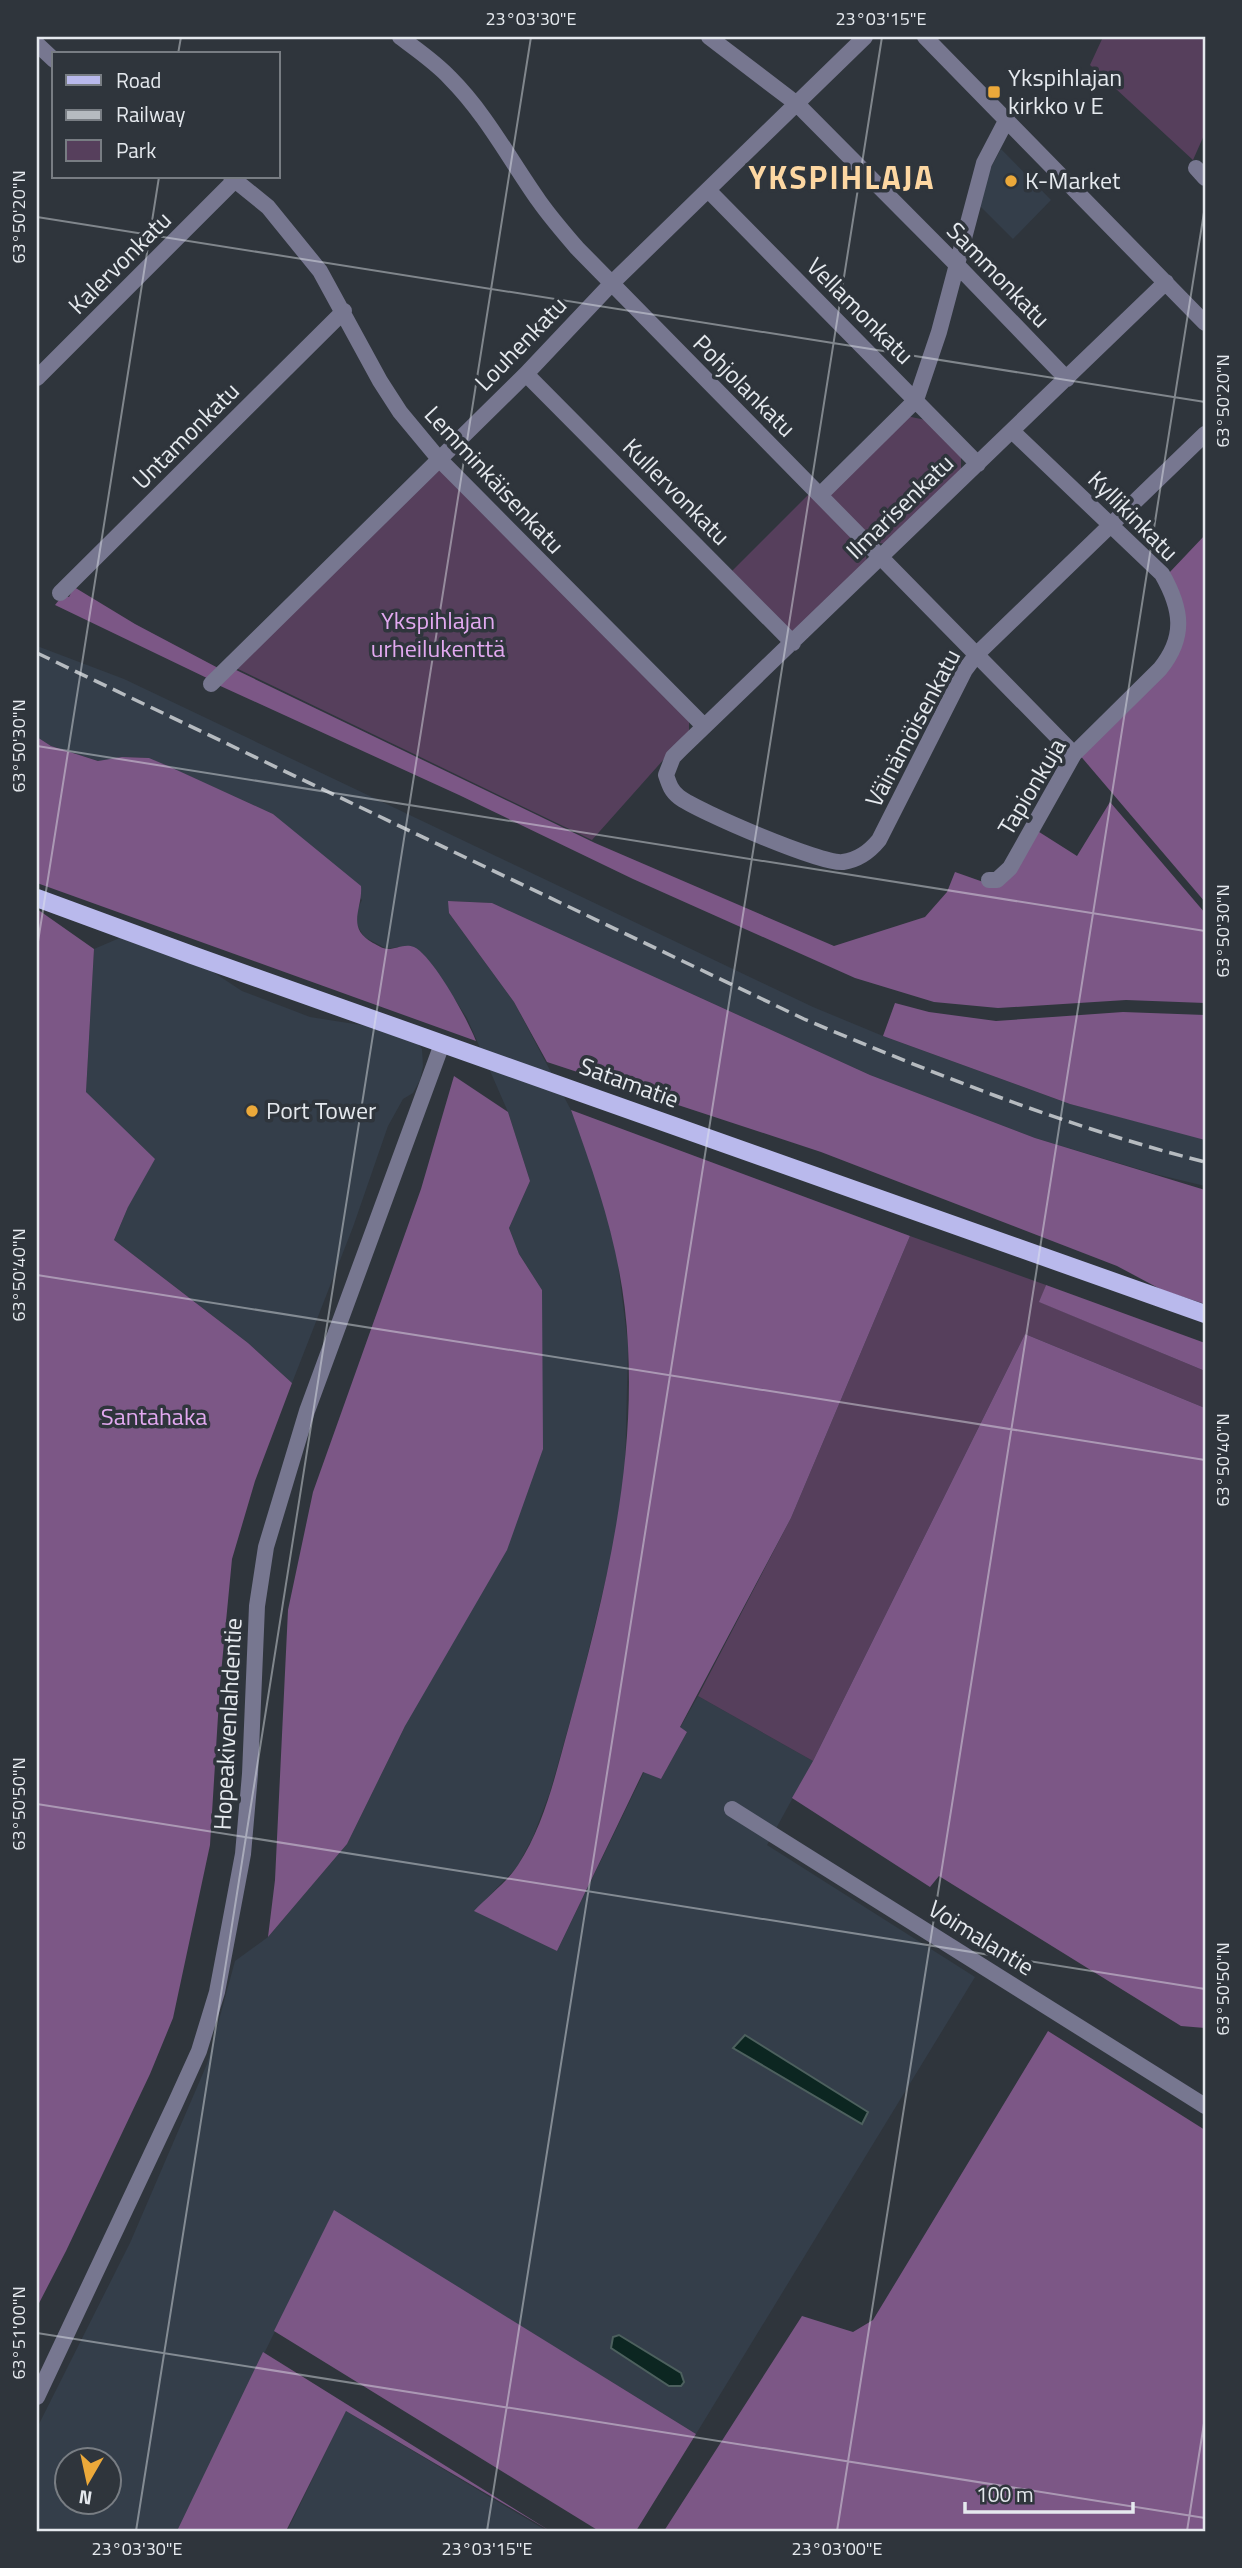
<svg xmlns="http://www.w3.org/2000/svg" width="1242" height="2568" viewBox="0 0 1242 2568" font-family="'Titillium Web',sans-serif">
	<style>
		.built { fill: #343e4a; fill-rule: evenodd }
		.green { fill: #563f5c }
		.forest { fill: #7c5786 }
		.water { fill: #0c2621; stroke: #4d605e; stroke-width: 2 }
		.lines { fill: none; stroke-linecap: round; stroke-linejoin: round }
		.minor { stroke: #777790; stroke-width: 16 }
		.major { stroke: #b9b9ec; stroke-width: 18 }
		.rail { stroke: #b6bbc0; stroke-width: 3.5; stroke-dasharray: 14 7; stroke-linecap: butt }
		.ticks { fill: none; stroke: #e5e9ee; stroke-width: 2; stroke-opacity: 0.45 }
		.poi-dot { fill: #eca93a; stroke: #2f353c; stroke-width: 2.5 }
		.labels { text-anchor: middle; stroke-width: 7; stroke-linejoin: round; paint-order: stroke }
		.poi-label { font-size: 24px; fill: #e5e9ee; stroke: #2f353c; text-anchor: start }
		.street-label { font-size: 24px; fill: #e5e9ee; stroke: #2f353c }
		.park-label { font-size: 24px; fill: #e2a9f0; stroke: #2f353c }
		.district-label { font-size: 32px; font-weight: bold; letter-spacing: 2px; fill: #fdd7a2; stroke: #2f353c }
		.neatline { fill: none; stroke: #e5e9ee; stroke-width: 2.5 }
		.ticks-label { font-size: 18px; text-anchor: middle; fill: #e5e9ee }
	</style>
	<rect width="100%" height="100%" fill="#2f353c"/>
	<path class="built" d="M1001,149L1051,200L1013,239L978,204L989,171Z
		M37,646L124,679L813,1007L883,1036L1070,1104L1205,1139V1186L1155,1174L1035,1138L870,1075L492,903L449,901V913L514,1002L571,1110L601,1192L617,1256L628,1345L625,1470L613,1550L579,1690L550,1792L533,1837L517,1867L475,1911L557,1951L644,1772L661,1779L687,1732L680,1728L698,1696L813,1761L767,1845L975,1977L696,2434L334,2211L177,2531H37V2428L130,2243L207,2064L235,1961L268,1937L347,1844L405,1726L542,1290L519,1254L509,1228L530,1181L508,1112L467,1018L434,968L403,946L387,949L364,937L356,923L357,910L362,900L334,866L273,814L149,758L122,757L99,761L51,746L37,737ZM66,2460H108V2502H66Z
		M122,937L210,970L242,991L310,1017L367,1026L417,1043L422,1049L423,1066L420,1080L413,1093L403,1099L388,1126L353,1227L292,1383L248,1343L114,1240L128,1207L86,1092L94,949Z
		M346,2411L547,2531H287Z"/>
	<path class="green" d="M1103,37H1205V133L1193,160L1090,65Z
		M906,416L926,420L961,456V472L886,544L873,542L830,499L831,490Z
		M439,467L689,719V731L592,840L236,668Z
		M810,493L865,550L867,562L792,633L731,572Z
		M910,1236L1046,1285L1040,1302L1205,1371V1408L1025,1334L813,1761L698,1696L791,1518Z"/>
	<path class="forest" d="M1205,535V902L1078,753L1175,659L1169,573Z
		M74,587L135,624L220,669L209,679L55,605L63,595L69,597Z
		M234,669L595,843L834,946L925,917L947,892L955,872L989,884L1036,830L1077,856L1110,802L1205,913V1003L1126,1000L998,1008L934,1002L855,978L633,879L459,795L216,684Z
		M37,737L51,746L98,761L122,757L149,758L168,766L273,814L361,886C363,909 345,927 373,943C377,945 383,949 388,949C396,949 405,943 414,947C433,956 468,1020 476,1041L37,883Z
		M448,901L492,903L870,1075L1035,1138L1205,1190V1304L1162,1290L1117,1266L821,1152L547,1062L514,1002L449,913Z
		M37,909L94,949L86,1092L155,1159L128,1207L114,1240L248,1343L292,1383L255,1481L232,1559L220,1684L210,1845L173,2018L150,2074L66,2251L37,2307Z
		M895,1003L929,1012L996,1021L1123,1012L1205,1015V1140L1070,1104L883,1036Z
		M454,1076L508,1112L530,1181L509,1228L519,1254L542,1290L543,1449L507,1550L405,1726L347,1844L268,1937L275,1880L288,1610L313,1492L421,1189Z
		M571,1110L910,1236L791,1518L680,1727L687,1732L661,1779L643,1772L557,1951L474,1911C488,1896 507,1882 518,1865C545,1824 556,1772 569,1726C603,1602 635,1475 628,1346C624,1260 600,1190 571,1110Z
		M1046,1285L1205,1343V1371L1039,1302Z
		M1025,1334L1205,1408V2028L1181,2026L939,1876L930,1887L792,1798L813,1761Z
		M1048,2031L1205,2130V2531H664L802,2316L853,2332L873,2320Z
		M334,2210L696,2434L636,2531H599L274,2331Z
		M263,2352L550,2531L346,2411L286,2531H177Z"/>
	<path class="water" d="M745,2035L868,2112L862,2124L733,2048Z
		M619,2335L681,2373L684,2382L681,2386H669L611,2348L613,2337Z"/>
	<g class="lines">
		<path class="minor" d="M400,37C417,50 435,62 450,78C486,114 510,160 539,201C551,218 564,233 577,248L1074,754
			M709,37L797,104L957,265L1067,379
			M925,37L1205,323
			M37,44L54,60
			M1196,168L1205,178
			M231,177L268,207L320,271L380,381L400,412L439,459L704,726
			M708,190L978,464
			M1166,282L681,749L673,757L666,775C669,784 671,791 679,797C697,811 823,865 843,862C858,860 870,851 879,840L965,670L977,654L1205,434
			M526,374L793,643
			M37,378L235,180
			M820,495L916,400L939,332L984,163L1007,119
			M60,593L344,311
			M211,684L526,374L612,283L865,37
			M989,880H997L1010,868L1074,754L1160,669C1186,637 1182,609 1162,574L1012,431
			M732,1809L1205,2106
			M37,2397L175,2104L199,2051L217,1992L243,1854L250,1774L257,1606L266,1547L307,1411L442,1044"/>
		<path class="major" d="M37,898L192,955L1205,1314"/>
		<path class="rail" d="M37,653L804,1019C937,1075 1064,1126 1205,1162"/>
	</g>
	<path class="ticks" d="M178,54L181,37M37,217L1205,402M37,746L1205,931M37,948L159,177M37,1275L1205,1460M37,1804L1205,1989M37,2333L1205,2518M136,2531L531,37M487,2531L882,37M837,2531L1205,206M1187,2531L1205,2417"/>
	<g class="poi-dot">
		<rect x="987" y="85" width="14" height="14" rx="3.5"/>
		<circle cx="1011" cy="181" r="7"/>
		<circle cx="252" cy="1111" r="7"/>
	</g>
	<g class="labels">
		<g class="poi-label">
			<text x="1008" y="86">Ykspihlajan<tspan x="1008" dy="28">kirkko v E</tspan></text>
			<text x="1025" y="189">K-Market</text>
			<text x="266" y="1119">Port Tower</text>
		</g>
		<g class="street-label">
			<text transform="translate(120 263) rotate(-45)" y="8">Kalervonkatu</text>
			<text transform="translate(998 275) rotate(46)" y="8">Sammonkatu</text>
			<text transform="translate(860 311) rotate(45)" y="8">Vellamonkatu</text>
			<text transform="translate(521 344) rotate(-46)" y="8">Louhenkatu</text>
			<text transform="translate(744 386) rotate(45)" y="8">Pohjolankatu</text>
			<text transform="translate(186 436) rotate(-45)" y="8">Untamonkatu</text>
			<text transform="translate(494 480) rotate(47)" y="8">Lemminkäisenkatu</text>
			<text transform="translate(676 492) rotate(45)" y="8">Kullervonkatu</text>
			<text transform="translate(900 507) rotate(-44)" y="8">Ilmarisenkatu</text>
			<text transform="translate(1133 516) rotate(45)" y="8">Kyllikinkatu</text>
			<text transform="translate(913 728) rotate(-62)" y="8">Väinämöisenkatu</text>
			<text transform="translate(1032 787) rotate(-59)" y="8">Tapionkuja</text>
			<text transform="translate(629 1083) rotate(20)" y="8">Satamatie</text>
			<text transform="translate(228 1724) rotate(-87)" y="8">Hopeakivenlahdentie</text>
			<text transform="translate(981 1938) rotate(32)" y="8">Voimalantie</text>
		</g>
		<g class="park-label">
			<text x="438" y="629">Ykspihlajan<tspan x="438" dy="28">urheilukenttä</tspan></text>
			<text x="154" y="1425">Santahaka</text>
		</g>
		<g class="district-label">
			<text x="842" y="189">YKSPIHLAJA</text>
		</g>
	</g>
	<rect width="1242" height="2568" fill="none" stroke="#2f353c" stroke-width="77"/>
	<rect x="52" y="52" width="228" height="126" fill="#2f353c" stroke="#787d83" stroke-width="2"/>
	<rect x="66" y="75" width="35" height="10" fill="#b9b9ec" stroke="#787d83" stroke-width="2"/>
	<text x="116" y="88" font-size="21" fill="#e5e9ee">Road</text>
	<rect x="66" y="110" width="35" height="10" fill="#b6bbc0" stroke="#787d83" stroke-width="2"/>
	<text x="116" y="122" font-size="21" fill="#e5e9ee">Railway</text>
	<rect x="66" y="140" width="35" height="21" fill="#563f5c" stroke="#787d83" stroke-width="2"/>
	<text x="116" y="158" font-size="21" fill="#e5e9ee">Park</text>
	<g transform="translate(88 2481) rotate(189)"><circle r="33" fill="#2f353c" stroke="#787d83" stroke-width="2"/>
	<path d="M0-5L12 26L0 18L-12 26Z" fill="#eca93a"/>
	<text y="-10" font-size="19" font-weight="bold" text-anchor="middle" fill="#e5e9ee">N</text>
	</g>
	<path d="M965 2502v10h168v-10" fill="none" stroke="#e5e9ee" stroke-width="3.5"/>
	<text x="976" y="2502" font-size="21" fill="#e5e9ee" stroke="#2f353c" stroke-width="5" paint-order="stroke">100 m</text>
	<rect x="38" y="38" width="1166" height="2492" class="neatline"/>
	<g class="ticks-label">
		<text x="531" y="25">23°03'30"E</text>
		<text x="881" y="25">23°03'15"E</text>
		<text transform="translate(19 217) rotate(-90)" y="6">63°50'20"N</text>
		<text transform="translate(1223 401) rotate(-90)" y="6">63°50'20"N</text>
		<text transform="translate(19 746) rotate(-90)" y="6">63°50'30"N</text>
		<text transform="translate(1223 931) rotate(-90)" y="6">63°50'30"N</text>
		<text transform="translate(19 1275) rotate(-90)" y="6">63°50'40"N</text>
		<text transform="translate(1223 1460) rotate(-90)" y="6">63°50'40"N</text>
		<text transform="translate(19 1804) rotate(-90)" y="6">63°50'50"N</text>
		<text transform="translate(1223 1989) rotate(-90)" y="6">63°50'50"N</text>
		<text transform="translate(19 2333) rotate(-90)" y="6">63°51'00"N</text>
		<text x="137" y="2555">23°03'30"E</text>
		<text x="487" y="2555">23°03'15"E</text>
		<text x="837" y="2555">23°03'00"E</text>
	</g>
</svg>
